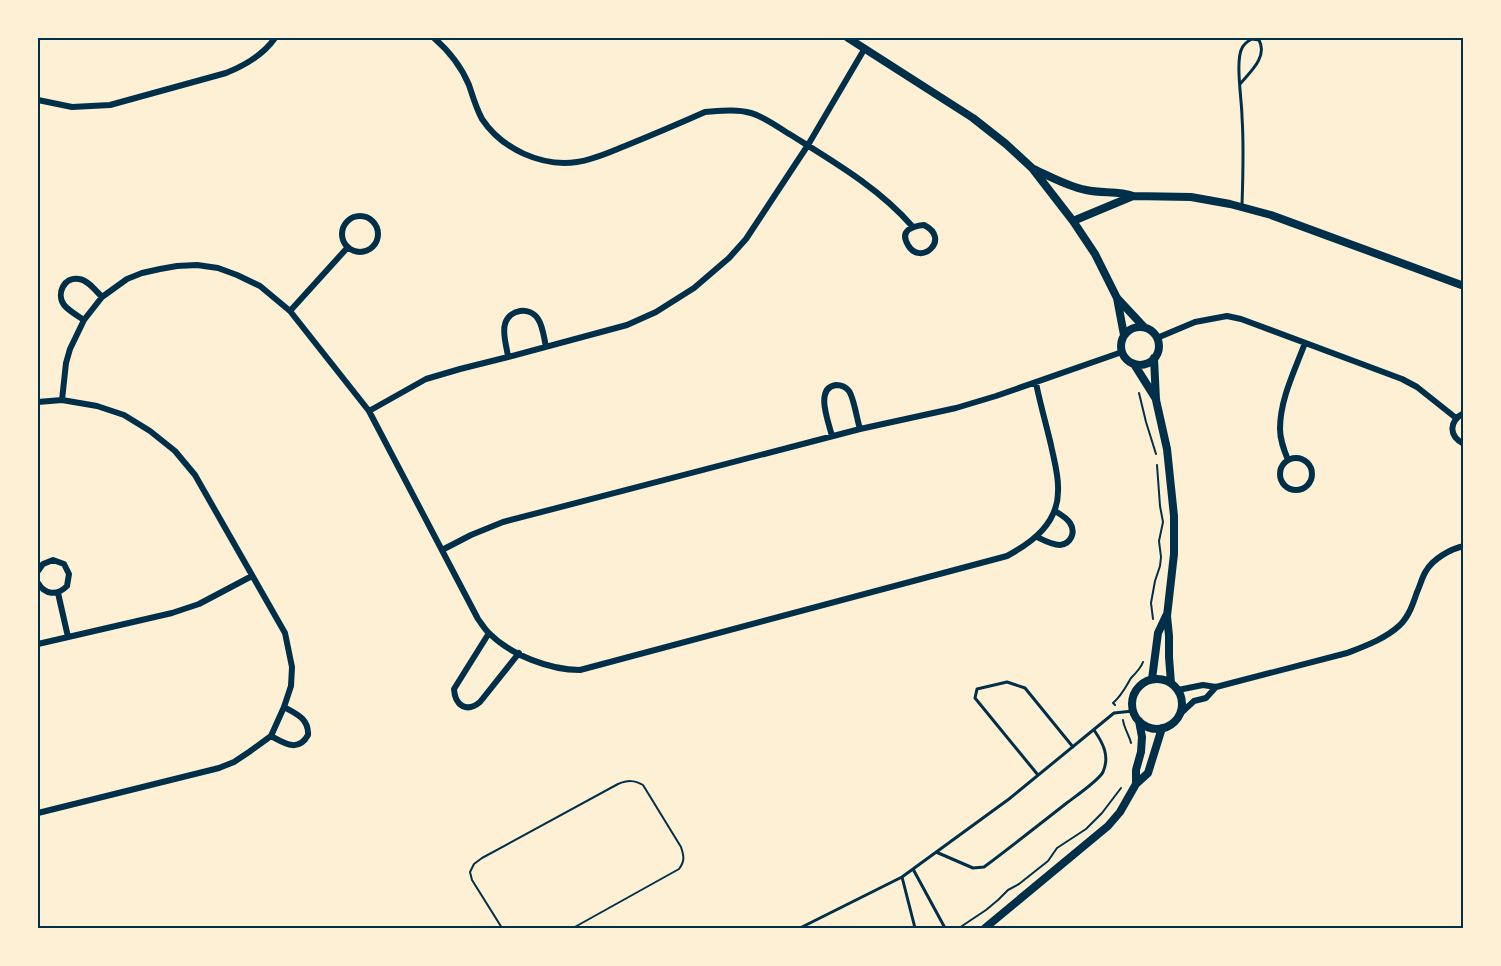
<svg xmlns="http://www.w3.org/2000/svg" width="1501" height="966" viewBox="0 0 1501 966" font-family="Spectral,serif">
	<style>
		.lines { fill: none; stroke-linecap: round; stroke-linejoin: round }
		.path { stroke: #003049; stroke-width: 2 }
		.service { stroke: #003049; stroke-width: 3 }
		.minor { stroke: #003049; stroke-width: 6 }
		.tertiary { stroke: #003049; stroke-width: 8 }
		.neatline { fill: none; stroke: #003049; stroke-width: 2 }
	</style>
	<rect width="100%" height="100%" fill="#fdf0d5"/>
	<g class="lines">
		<path class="path" d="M1139,393L1146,422L1156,454
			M1153,619L1151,603L1155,581L1160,566L1161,557L1159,541L1163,522L1160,506L1157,465
			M1115,705L1113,703C1122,695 1125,688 1131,678C1136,673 1141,668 1143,662
			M1123,720C1124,728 1129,735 1131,743
			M502,928L472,880L470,872L474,864L482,858L618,784C628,780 634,780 643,785L681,847C684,856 685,861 679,869L573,928
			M959,928L986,910L998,900L1008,890L1019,884L1048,861L1057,848L1086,829L1102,813L1121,788"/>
		<path class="service" d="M1240,84C1250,72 1268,57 1259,40L1252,39C1248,41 1244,44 1242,48C1235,61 1242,101 1242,117C1244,146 1243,176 1242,205
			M1038,775L975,698L977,689L1007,682L1025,688L1073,747
			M936,852L973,868L984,867C1012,846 1040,824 1068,802C1076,796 1099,780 1103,772C1110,756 1103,743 1094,730
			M913,869L945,928
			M902,877L915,928
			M800,928L902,877L1009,799L1114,713L1133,711"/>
		<path class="minor" d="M434,38C449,51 461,66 469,85C473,97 476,108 482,119C502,149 541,167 577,162C593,160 610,152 625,146C652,135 678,124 705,112C720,111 736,109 751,113C765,117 779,128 791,135C834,162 879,188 912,226
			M38,100L72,107L110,105L226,73C246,65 263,55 275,38
			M342 234a18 18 0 1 1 36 0a18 18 0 1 1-36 0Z
			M924,225C952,239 920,267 908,245C899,230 913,226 924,225Z
			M290,311L348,247
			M84,320C78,316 69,311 64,305C56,294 64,276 79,279C88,280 96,291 102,297
			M1157,338L1195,322L1227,316L1241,319L1402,379L1417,387L1456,418
			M508,357C507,347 502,334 505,324C509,309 530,306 538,319C543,326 544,338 546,347
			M62,400L66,363L70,349L84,320L102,297L127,279L142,273L160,269L177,266L197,265L218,268L237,275L260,286L290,311L369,411L478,619C482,624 485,630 490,634C511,655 550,670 580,670L1007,556C1033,542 1058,523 1058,491C1059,476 1054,460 1051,445C1046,424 1040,403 1036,383
			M38,402L62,400L97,406L124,415L150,431L175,451L195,475L285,633L292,667L291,686L284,707L271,736L249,752L234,762L219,768L38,813
			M369,411L426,379L460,369L508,357L627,325L656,312L694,288L729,258L746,239L808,145L865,48
			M1464,413C1449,421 1448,436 1464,444
			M832,436C829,423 814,388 836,385C841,385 846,387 849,391C854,398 857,420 860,429
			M1280 474a16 16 0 1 1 32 0a16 16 0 1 1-32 0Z
			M1288,460C1284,450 1280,440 1280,429C1280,399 1295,370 1305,343
			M1037,537C1043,540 1052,545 1060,545C1071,544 1076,532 1070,523C1067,518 1060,514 1055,511
			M442,550L471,535L503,522L860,429L956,408L996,396L1122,352
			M38,571L43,564L53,560L64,564L69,574L67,586C57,596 45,595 38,583
			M58,593L68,637
			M489,633L454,689C455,706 467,713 480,702L519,653
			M38,644L172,613L199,604L252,576
			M1178,690L1203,685L1216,687L1347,653C1365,646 1385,639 1400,625C1409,616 1413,604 1417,592C1420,586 1422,577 1426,571C1433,559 1450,549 1464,546
			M1180,714L1194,701L1206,698L1216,687
			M271,736C284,743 298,753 308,735C309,719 297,714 284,707"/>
		<path class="tertiary" d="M848,38L973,118L1006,144L1032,168L1073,221L1095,254L1117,298L1144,327
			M1034,169C1051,177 1067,186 1086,190C1102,194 1118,190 1133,196
			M1073,221L1133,196L1191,197L1230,204L1271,215L1464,286
			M1117,298L1124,335
			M1121 346a19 19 0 1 1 38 0a19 19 0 1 1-38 0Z
			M1154,358L1156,400L1167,449L1174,516V554L1167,616L1169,636V657L1171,683
			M1134,364L1156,399
			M1152,679L1158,633L1166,616
			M1132 704a25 25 0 1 1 50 0a25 25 0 1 1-50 0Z
			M1136,784V770L1141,752L1142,737L1139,721
			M985,928L1108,826L1120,812L1136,784L1148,773L1162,728"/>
	</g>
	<rect width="1501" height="966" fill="none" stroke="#fdf0d5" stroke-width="78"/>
	<rect x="39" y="39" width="1423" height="888" class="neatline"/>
</svg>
